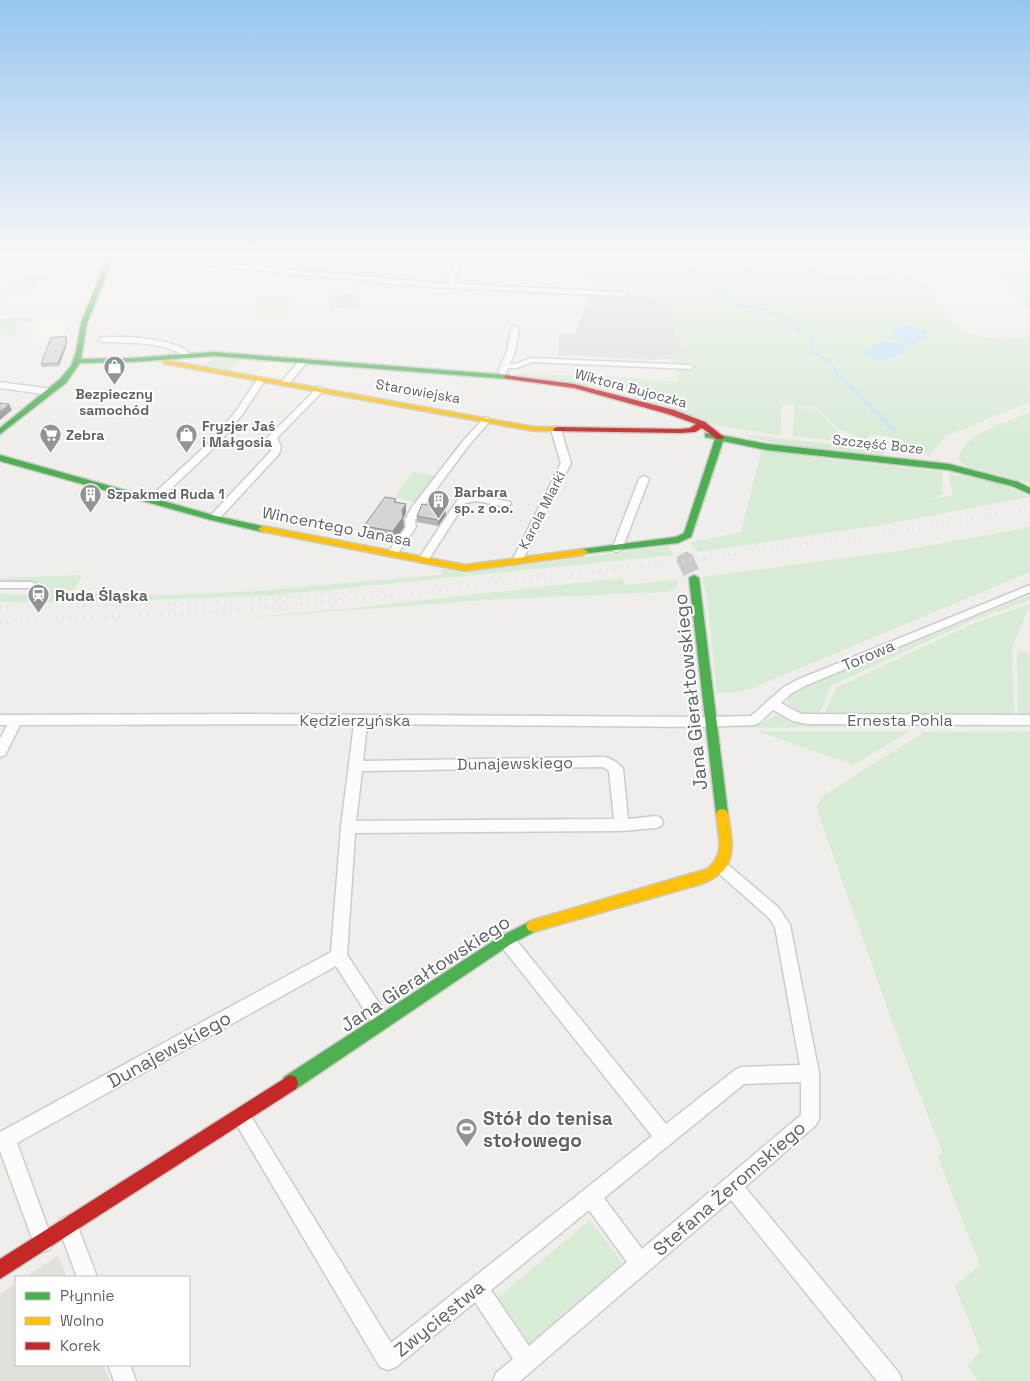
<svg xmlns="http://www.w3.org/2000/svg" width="1030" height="1381" viewBox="0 0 1030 1381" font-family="'Space Grotesk',sans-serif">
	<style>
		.commercial { fill: #f7f3e4 }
		.industrial { fill: #dfddda }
		.education { fill: #e2e0da }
		.green { fill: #d8ebd6 }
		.water { fill: #bfe0f9 }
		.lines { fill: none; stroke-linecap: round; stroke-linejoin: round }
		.stream-far1 { stroke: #bfe0f9; stroke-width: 2.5 }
		.stream { stroke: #bfe0f9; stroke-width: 3 }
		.secondary-tunnel-far1 { stroke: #cbcbca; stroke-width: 13; stroke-dasharray: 13 7; stroke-linecap: butt }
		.secondary-tunnel { stroke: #cbcbca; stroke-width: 17; stroke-dasharray: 17 9; stroke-linecap: butt }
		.street-casing { stroke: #cbcccc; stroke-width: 3 }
		.fast-casing { stroke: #cacacb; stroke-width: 3 }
		.slow-casing { stroke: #cacacb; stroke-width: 3 }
		.jam-casing { stroke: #cacacb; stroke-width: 3 }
		.street { fill: #fdfcfc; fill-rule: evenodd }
		.fast { fill: #4caf50; fill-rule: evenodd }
		.slow { fill: #ffc107; fill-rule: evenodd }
		.jam { fill: #c62828; fill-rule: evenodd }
		.rail-far1 { stroke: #e4e4e4; stroke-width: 3; stroke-dasharray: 1 5; stroke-linecap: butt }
		.rail { stroke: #e4e4e4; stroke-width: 4; stroke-dasharray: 1 6; stroke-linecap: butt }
		.wall { fill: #b8b7b5 }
		.shaded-wall { fill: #969594 }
		.building { fill: #d6d5d3; stroke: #969594 }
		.labels { text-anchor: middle; stroke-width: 4; stroke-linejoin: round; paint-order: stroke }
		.far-street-label { font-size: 14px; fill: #5f6368; stroke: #fff }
		.far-poi-label { font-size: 14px; font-weight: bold; fill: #5f6368; stroke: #fff; text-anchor: start }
		.street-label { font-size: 16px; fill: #5f6368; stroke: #fff }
		.poi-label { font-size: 16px; font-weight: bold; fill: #5f6368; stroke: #fff; text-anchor: start }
		.near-street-label { font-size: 19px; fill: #5f6368; stroke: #fff }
		.near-poi-label { font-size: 19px; font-weight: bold; fill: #5f6368; stroke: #fff; text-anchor: start }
	</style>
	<rect width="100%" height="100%" fill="#efeeea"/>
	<path class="commercial" d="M284,254H307L299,269L268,267Z
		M68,318L63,336L33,339L42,320Z
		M267,361L295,364L284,379L256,374Z"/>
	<path class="industrial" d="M357,293L359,307L331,309L329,295Z
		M589,295L654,296L673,311V333L684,352L677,354L679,358L653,360L565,355L558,358L559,334H575Z"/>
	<path class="education" d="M58,1256L67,1277H25Z
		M16,1283V1365H103L110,1381H0V1294Z"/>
	<path class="green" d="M307,254H404L398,262L383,261L375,274L299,269Z
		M566,254H819L814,257L818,261L811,265C818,274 852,279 864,279C874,278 883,271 894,272C909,273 934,285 935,302C945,312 954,325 967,332C984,340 1012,340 1030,336V402L946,436L929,455L907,445L901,439L870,434L867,441L839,429L816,407L782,404L780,435L715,425L661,404L601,388L516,375L520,374L609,376L677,382V372L669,360L679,358L676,353L684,352L673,333V311L654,296L637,297V288L591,286L583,276L565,271L563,261Z
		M974,254H1030V309Z
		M49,276L46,280L37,281C29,297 16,296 0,297V293L12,284H8L11,280Z
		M290,296V317L259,319V316L255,317L256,298Z
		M32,317L35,321L22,322L16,327L18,328L13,336L0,334V319Z
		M213,357L243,359L229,370L261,376L203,367Z
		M794,406L817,410L841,435L842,441L793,436Z
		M1030,412V483L970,467L965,465L958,459C966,431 1006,423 1030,412Z
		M747,435L879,449L884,453V457L785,445L744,436Z
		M762,448L811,457L942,472L943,494L931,500L953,495L949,480L950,474L1002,484L1029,497L881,525L698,552L689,543L741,532Z
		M413,472L436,476L417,502L394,497Z
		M1030,526V572L750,689L734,693H717L707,596L702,577L898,551L1022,529Z
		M669,546L674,555L276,595L67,603L0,602V594L28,595L33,584L0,583V578L82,575L73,593L170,595L255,591L441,575V569L463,573Z
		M622,578L625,585L677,580L678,584L675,589L665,592L500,599L243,618L354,608Z
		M1030,595V600L971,621L830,686L822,709L816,715L799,713L788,704V697L797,690Z
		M1030,604L1012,648L1014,716H821L826,710L836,688L975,623Z
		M1019,650L1030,654V716H1018L1017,658Z
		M776,715L800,723L817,724L1030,723V726L733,728L760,724Z
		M757,731H910L854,765Z
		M1030,731V1381H978L967,1365L981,1351L955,1286L980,1265L937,1155L943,1154L902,1049L816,807L824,795L924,732Z
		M590,1220L624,1265L531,1345L497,1298Z"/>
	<path class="water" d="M905,325H913L927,332L924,339L911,345L892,339L891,335L895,329Z
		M887,341L908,348C896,358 876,363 863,354L873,346Z"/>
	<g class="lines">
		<path class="stream-far1" d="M660,254L707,281L719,294L733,304L766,310L779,316L811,339L813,352L828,360L835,368L834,372L853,389
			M710,285L761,266H776"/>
		<path class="stream" d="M852,388L894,431"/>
		<path class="secondary-tunnel-far1" d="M682,554L684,558"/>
		<path class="secondary-tunnel" d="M684,557L694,578"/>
		<defs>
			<path id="street" d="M103,254H128L254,266L271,254H278L262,267L446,284L458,254H464L463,258L553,263L556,265L553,267L461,262L453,284L623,292L627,294L623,296L431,287L106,256Z
				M512,326L519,328L515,352L510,364H516L531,358L690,365L694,367L690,369L532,362L517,368H508L505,374H502L498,372L507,352Z
				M100,338C121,335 177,338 191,355L184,357C167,341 126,343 103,342L99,340Z
				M300,360L307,362L288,385H282V381Z
				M258,378L265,380L242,415L218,444L156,503H148V499L212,440L236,411Z
				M0,382L51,389L55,392L51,395L0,388Z
				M318,387L325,389L277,438L281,447L279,454L218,520H210V516L271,451L267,438Z
				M487,417L491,420L469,445L421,510L415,520L416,527L396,556H388L387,554L406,527L405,520L412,507L463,441L484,418Z
				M556,427L561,430L571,463L522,561L517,564L513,563L512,561L561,463L551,430Z
				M644,476L649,479L622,549L617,552L613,551L612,549L639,479Z
				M477,495L510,502L511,504L506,507L477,501L465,503L427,562H419L418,560L458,499Z
				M0,582H32L38,585L32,588H0Z
				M1030,585V592L807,685L792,693L781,703L801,714H807L1030,715V725L807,724L793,721L773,710L759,723L754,725L702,727L367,724L363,761L605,757C612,759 619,763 623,769L628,819L656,816L661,818L663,822L661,826L656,828L622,831L355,833L347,955L387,1015L389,1021L387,1027L381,1029L375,1027L336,966L17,1143L53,1242L50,1249L43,1252L36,1249L0,1151V1132L331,952L341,827L354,724L20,725L5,755L0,757V739L7,725H0V715L238,714L702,717L751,716L784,687L799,679ZM603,767L609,771L614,819L356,821L362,771Z
				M722,862L727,864L779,908L790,925L819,1073V1119L816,1125L745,1187L899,1373L902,1381H877L731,1200L520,1381H493L496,1373L513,1359L475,1302L396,1367L388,1370L380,1367L235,1122L232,1116L235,1110L241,1107L247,1110L391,1343L652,1136L500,945L498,940L500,935L506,933L512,935L666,1124L735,1070L741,1067L800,1065L775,927L769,918L717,872L715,868L717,864ZM801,1082V1115L642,1249L604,1198L744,1084ZM589,1210L627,1262L529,1346L491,1290Z
				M68,1216L75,1219L97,1277H77L58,1226L61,1219Z
				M108,1365H130L136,1381H114Z"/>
			<path id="fast" d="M109,254H115L87,323L81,359L132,358L214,352L508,375L512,377L508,379L214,356L132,362L80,363L66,383L0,434V428L60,379L71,366L76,352L81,323Z
				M705,433L720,435L767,444L949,464L1018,482L1030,488V494L1012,486L949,470L767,450L723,441L691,537L678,543L580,554L578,552L580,550L583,549L676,537L684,533L715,439L705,437Z
				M0,455L216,516L266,527L268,529L263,532L211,520L0,461Z
				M694,575L699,578L728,814L726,818L722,819L718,818L716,814L689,578Z
				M533,920L538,922L540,926L538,930L511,944L296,1089L290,1091L284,1089L282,1083L284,1077L501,936Z"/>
			<path id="slow" d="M164,360L534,427H557L561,429L557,431H534L167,364H164Z
				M263,526L465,565L583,549L588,552L583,555L465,571L260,531L258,529Z
				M722,809L726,810L728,814C733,847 739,870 701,884L533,932L528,930L526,926L528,922L533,920L707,869C726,854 718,835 716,814L718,810Z"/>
			<path id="jam" d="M505,375L574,384L674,410L705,422L724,437L723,439H717L702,428L695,432L680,433L554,431L553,429L557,427L680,429L690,428L696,424L668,414L574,388L508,379L504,377Z
				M290,1075L296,1077L298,1083L296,1089L0,1279V1259Z"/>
		</defs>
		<use href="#street" class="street-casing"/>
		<use href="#fast" class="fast-casing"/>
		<use href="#slow" class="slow-casing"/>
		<use href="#jam" class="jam-casing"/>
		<use href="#street" class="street"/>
		<use href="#fast" class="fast"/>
		<use href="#slow" class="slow"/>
		<use href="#jam" class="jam"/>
		<path class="rail-far1" d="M705,558L902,531L1030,508"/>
		<path class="rail" d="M0,608L203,603L361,591
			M0,621L198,613L360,599L716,557"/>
	</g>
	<path class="wall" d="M66,336L67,339L66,347L59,366L42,367L41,364Z
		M396,499V502L406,504V513L403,519L404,527L394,541L365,535L364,526Z
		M445,508L446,515L438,526L417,522V516Z"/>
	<path class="shaded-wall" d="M66,336L67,339L66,347L59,366L58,363Z
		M9,404L12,410L0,420V412Z
		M406,504V513L403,519L402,510Z
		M445,508L446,515L438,526V520Z
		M403,517L404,527L394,541L393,531Z"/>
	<path class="building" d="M66,336V344L58,363L41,364L51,338Z
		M0,403L9,404L0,412Z
		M385,497L396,499L394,502L406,504L402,510L403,517L393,531L364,526Z
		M422,504L445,508L438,520L417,516Z"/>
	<linearGradient id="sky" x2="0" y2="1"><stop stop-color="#97c6ef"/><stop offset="0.57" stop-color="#f8f7f6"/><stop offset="1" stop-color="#f8f7f6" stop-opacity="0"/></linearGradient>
	<rect width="1030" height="447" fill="url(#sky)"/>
	<defs>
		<symbol id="shop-pin" viewBox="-11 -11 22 30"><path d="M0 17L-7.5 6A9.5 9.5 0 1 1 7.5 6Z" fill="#919496" stroke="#fff"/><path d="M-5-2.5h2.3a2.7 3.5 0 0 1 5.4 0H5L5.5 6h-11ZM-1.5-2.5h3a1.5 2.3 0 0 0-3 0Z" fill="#fff"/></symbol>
		<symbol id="supermarket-pin" viewBox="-11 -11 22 30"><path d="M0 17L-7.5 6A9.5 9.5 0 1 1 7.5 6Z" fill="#919496" stroke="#fff"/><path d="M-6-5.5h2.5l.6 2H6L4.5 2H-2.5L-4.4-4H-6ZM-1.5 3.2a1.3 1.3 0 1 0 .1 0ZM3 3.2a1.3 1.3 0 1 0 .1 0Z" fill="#fff"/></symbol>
		<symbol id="building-pin" viewBox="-11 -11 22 30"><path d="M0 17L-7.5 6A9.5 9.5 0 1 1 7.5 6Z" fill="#919496" stroke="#fff"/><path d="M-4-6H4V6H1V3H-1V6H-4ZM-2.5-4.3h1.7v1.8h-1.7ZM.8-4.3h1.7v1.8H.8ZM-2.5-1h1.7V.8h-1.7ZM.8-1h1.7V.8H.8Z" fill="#fff"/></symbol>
		<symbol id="station-pin" viewBox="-11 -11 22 30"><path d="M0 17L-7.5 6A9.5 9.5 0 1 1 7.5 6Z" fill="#919496" stroke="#fff"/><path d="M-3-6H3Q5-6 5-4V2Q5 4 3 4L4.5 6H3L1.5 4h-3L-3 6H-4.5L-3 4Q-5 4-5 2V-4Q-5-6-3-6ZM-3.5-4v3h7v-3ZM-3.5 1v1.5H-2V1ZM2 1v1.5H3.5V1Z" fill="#fff"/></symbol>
		<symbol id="stadium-pin" viewBox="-11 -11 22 30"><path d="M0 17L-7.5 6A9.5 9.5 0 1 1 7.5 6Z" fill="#919496" stroke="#fff"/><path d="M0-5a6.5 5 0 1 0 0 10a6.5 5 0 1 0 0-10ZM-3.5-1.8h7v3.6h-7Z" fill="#fff"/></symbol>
	</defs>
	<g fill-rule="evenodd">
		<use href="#shop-pin" x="102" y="354" width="25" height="34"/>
		<use href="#shop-pin" x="174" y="422" width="25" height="34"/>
		<use href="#supermarket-pin" x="38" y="422" width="25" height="34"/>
		<use href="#building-pin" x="78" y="482" width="25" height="34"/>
		<use href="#building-pin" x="426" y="488" width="25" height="34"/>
		<use href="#station-pin" x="26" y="582" width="25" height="34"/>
		<use href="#stadium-pin" x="454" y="1116" width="25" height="34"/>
	</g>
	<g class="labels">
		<g class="far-street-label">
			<text transform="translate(631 388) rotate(15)" y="5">Wiktora Bujoczka</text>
			<text transform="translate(418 391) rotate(10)" y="5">Starowiejska</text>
			<text transform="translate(878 444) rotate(6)" y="5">Szczęść Boze</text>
			<text transform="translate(542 510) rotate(-63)" y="5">Karola Miarki</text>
		</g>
		<g class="far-poi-label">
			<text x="114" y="399" text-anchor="middle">Bezpieczny<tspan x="114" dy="16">samochód</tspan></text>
			<text x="202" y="431">Fryzjer Jaś<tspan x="202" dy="16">i Małgosia</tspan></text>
			<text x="66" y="440">Zebra</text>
			<text x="454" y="497">Barbara<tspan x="454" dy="16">sp. z o.o.</tspan></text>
			<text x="107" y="499">Szpakmed Ruda 1</text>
		</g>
		<g class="street-label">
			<text transform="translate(337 526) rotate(11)" y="6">Wincentego Janasa</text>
			<text transform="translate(868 655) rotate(-23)" y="6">Torowa</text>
			<text x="355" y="726">Kędzierzyńska</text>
			<text x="900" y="726">Ernesta Pohla</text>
			<text transform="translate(515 763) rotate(-1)" y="6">Dunajewskiego</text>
		</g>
		<g class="poi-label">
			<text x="55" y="601">Ruda Śląska</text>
		</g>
		<g class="near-street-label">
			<text transform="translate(690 692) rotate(-96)" y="7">Jana Gierałtowskiego</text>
			<text transform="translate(425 973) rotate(-33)" y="7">Jana Gierałtowskiego</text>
			<text transform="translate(169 1049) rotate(-29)" y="7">Dunajewskiego</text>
			<text transform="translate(729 1188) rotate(-41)" y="7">Stefana Żeromskiego</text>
			<text transform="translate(439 1318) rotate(-39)" y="7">Zwycięstwa</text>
		</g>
		<g class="near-poi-label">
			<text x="483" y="1125">Stół do tenisa<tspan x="483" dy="22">stołowego</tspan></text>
		</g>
	</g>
	<rect x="15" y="1276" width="175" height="90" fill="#ffffff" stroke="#bfc1c3"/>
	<rect x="25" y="1292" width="25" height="8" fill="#4caf50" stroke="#bfc1c3"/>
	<text x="60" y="1301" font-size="15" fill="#5f6368">Płynnie</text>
	<rect x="25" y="1317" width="25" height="8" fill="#ffc107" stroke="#bfc1c3"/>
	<text x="60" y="1326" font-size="15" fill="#5f6368">Wolno</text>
	<rect x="25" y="1342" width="25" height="8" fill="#c62828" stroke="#bfc1c3"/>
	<text x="60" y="1351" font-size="15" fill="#5f6368">Korek</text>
</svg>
